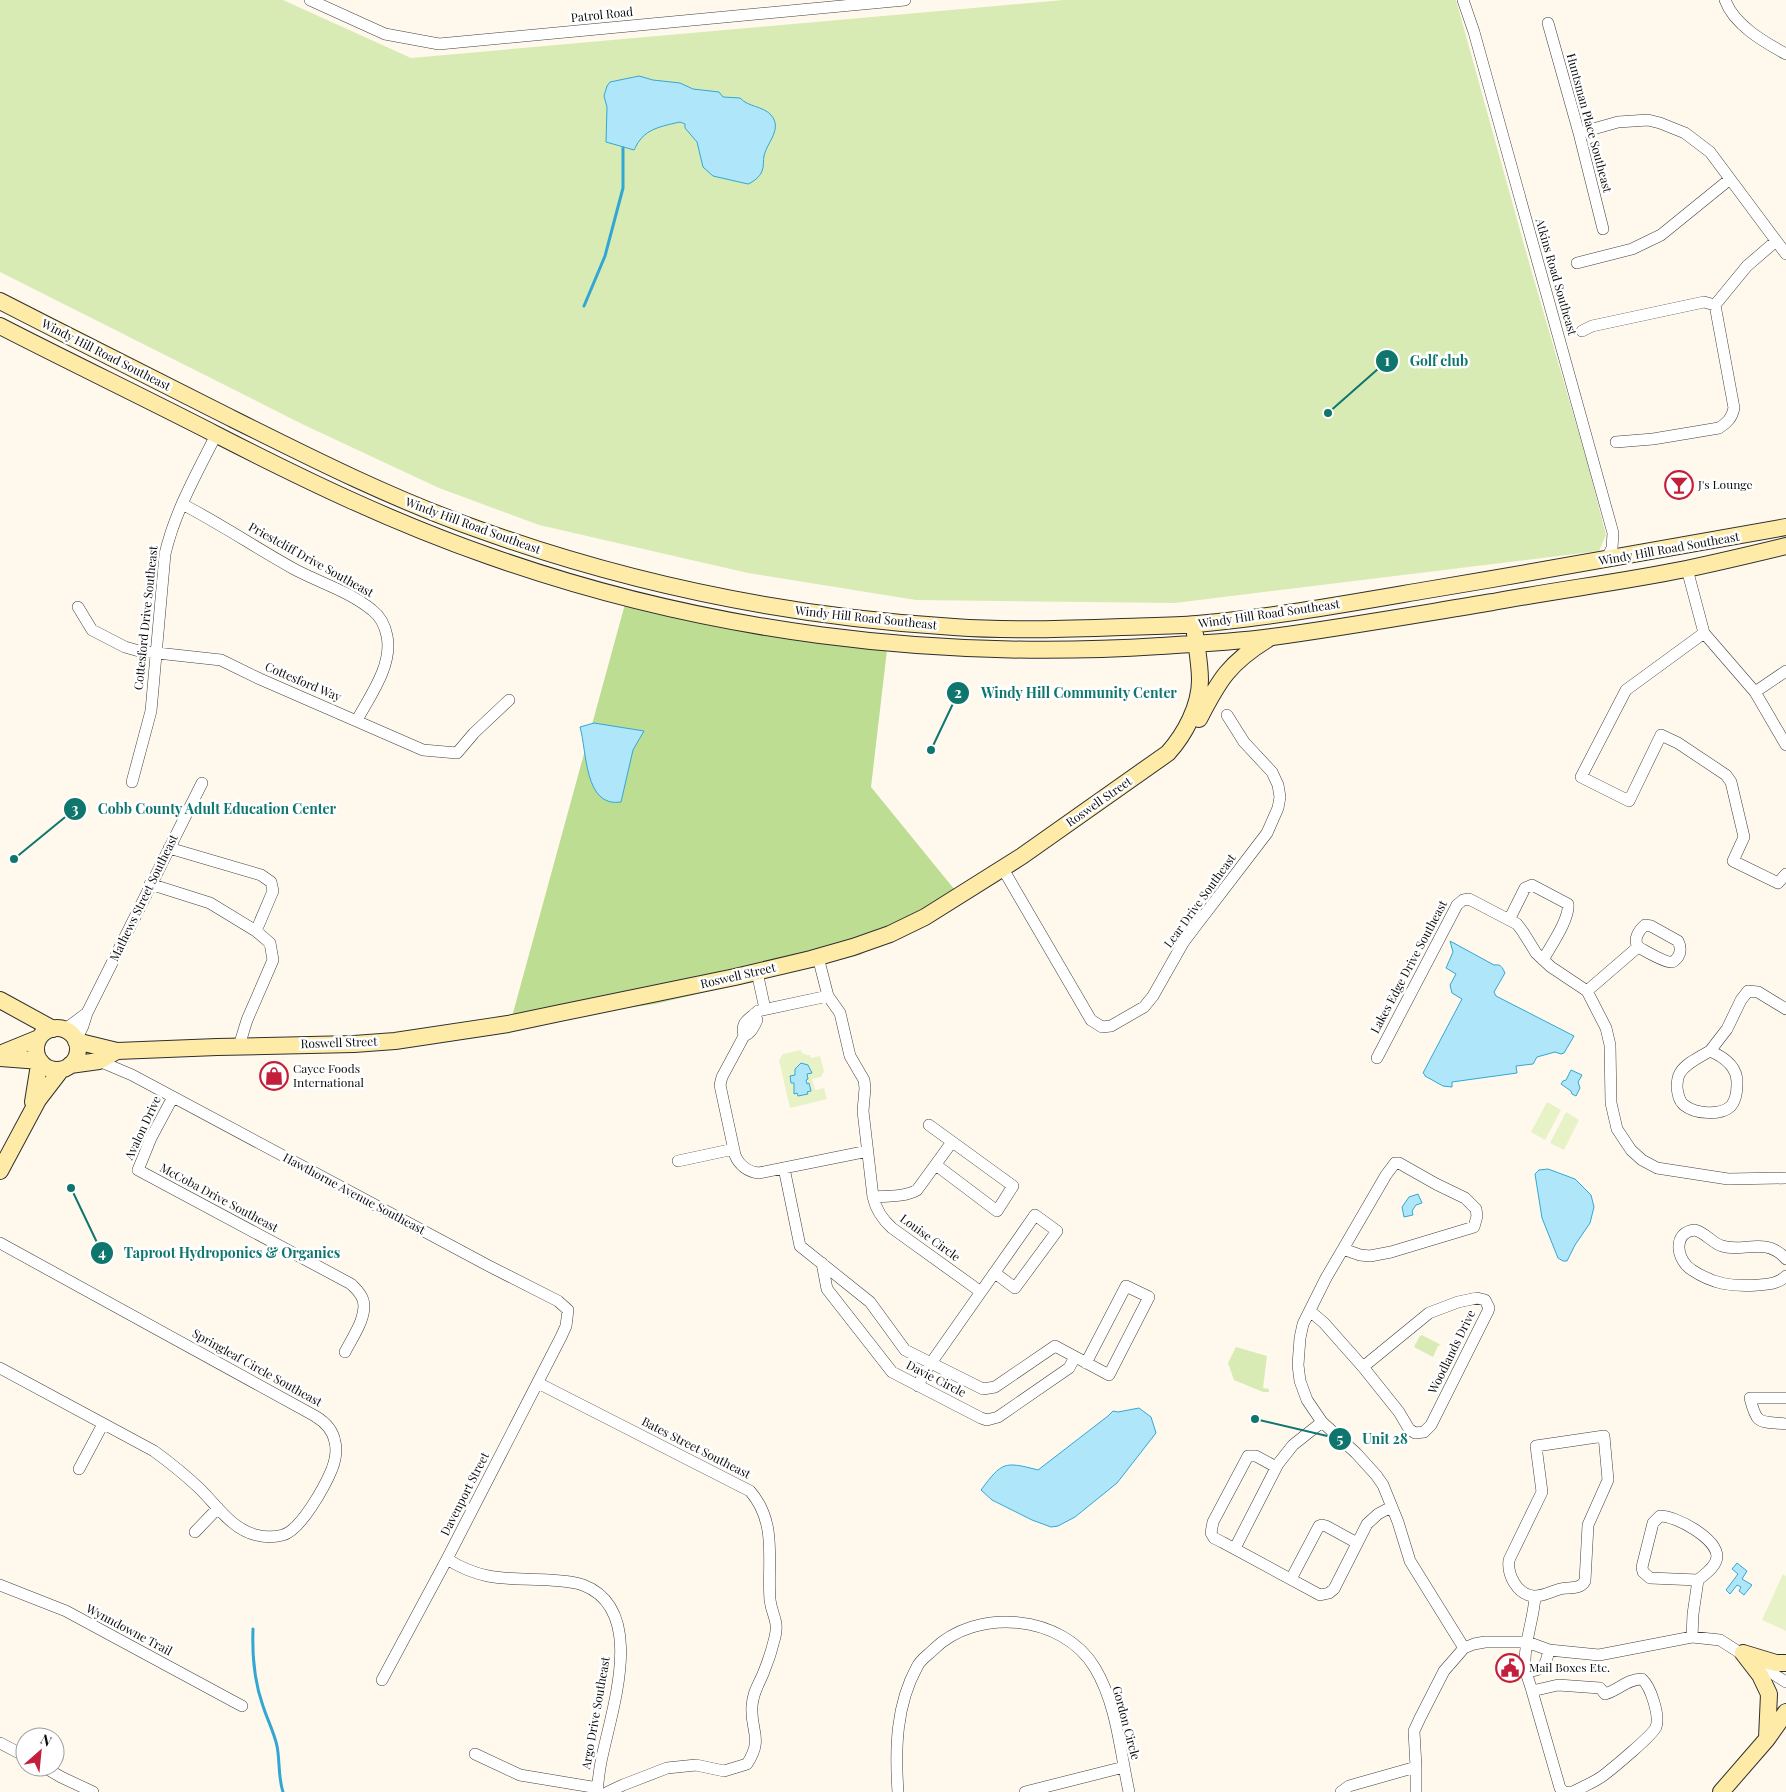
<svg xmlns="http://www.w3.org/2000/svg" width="1786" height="1792" viewBox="0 0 1786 1792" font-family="'Playfair Display',serif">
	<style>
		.green { fill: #d8ebb5 }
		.forest { fill: #bddd93 }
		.pitch { fill: #e8f2c7; fill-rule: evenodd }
		.water { fill: #afe6f9; stroke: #33a7d3 }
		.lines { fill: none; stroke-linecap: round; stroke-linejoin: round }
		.stream { stroke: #33a7d3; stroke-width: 3 }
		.street-casing { stroke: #404040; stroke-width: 12 }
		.secondary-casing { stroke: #2f2f2f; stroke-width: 18 }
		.street { stroke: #fff; stroke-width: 11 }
		.secondary { stroke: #ffeba8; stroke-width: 16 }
		.labels { text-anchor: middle; stroke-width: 5; stroke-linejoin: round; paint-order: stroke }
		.street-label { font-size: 12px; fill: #0d0d0d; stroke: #fff }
		.poi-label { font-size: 12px; fill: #0d0d0d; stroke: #fff; text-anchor: start }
		.leader { fill: none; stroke: #0f766e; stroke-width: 2 }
		.callout-dot { fill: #0f766e; stroke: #fff; stroke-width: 2 }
		.mark-label { font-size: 15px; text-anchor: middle; font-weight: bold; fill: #fff }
		.callout-label { font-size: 14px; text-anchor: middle; font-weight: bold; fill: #0f766e; stroke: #fff; stroke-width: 5; stroke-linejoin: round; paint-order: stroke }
	</style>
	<rect width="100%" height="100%" fill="#fff9ed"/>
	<path class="green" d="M0,0H283L411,58L1063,0H1456L1528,259L1588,465L1606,535L1599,551L1175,603L916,600L748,573L539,525L439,488L304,425L0,272Z
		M1422,1335L1441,1345L1438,1346L1433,1357L1414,1347L1419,1337Z
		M1236,1347L1267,1356L1263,1388L1269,1389V1392H1263L1234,1380L1228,1363Z"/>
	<path class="forest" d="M625,604L887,650L871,787L959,895L860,955L655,1004L510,1024Z"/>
	<path class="pitch" d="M801,1050L802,1053L807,1055H810L811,1058L820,1056L824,1071L821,1077L812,1079L815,1090L824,1088L827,1099L790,1108L779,1060L783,1054ZM798,1065L806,1080L808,1094H795V1069Z
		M1547,1102L1561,1110L1545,1140L1531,1132Z
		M1566,1112L1579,1120L1564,1150L1550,1143Z
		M1783,1574L1786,1576V1631L1762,1620Z"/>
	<path class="water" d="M639,76L653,80L680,83L693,89L719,92L723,97L740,98C748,107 763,106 771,115C783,129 767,142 764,156C763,160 764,167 762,171C760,177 753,182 748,184L713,176L703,167L697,142L685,128V124L680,122C667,125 648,128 640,140C637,143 636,147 634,150L606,142L607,107L604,96L607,86L610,82Z
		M594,723L644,731L633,750L621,802C584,808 587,751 580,727Z
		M1450,941L1494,965C1501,964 1502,967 1505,973L1494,992L1496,996L1574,1036L1564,1053L1561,1054L1555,1052L1537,1057L1533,1064L1516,1066L1517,1073L1452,1082V1087L1443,1086L1425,1076V1075L1423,1073L1462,999L1452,993L1450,985L1456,974L1446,968L1453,952Z
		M801,1063L808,1065L812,1073L807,1074L808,1079L806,1080L807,1084L809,1083L811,1091L807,1092L808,1094L798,1096L797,1093L794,1094V1083H791L790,1076L795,1075V1069Z
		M1571,1070L1582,1075L1578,1082L1580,1088L1576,1096L1572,1094L1571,1091L1561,1084L1563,1081L1566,1080Z
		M1548,1169L1575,1179L1591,1195L1594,1207L1590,1223L1575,1245L1567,1261H1563L1558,1258L1542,1218L1535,1174L1539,1170Z
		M1418,1194L1422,1203L1416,1205L1412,1211L1413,1215L1404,1217L1402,1207L1409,1197Z
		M1139,1408L1151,1417L1156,1433L1117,1483L1075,1517L1058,1526L1051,1527L1032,1520L992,1500L981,1490C1002,1462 1004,1461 1038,1470L1108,1416L1113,1411L1118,1412Z
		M1737,1563L1747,1571L1742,1579L1752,1585L1744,1595L1739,1591L1741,1587L1737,1585L1730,1594L1726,1590L1738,1574L1732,1569Z"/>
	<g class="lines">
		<path class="stream" d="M584,306L605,256L623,188V148
			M253,1629C252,1656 254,1681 263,1706C267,1719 274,1732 277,1746C280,1761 278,1777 283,1792"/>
		<defs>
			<path id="street" d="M310,0L385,34L439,44L905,0
				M1463,0L1474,32L1613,533L1612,548L1606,560
				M1725,0C1734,25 1764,42 1786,54
				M1548,23L1579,133L1603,229
				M1579,133L1618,122L1648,120L1660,123L1685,133L1710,152L1786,254
				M1577,263L1632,249L1661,235L1730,179
				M1582,331L1592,326L1704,302L1715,305L1747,266L1776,241
				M1616,442L1653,439L1719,428C1727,423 1732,418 1734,408L1715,305
				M182,504C221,524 256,548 294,569C320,583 349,591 372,610C380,616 385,626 387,636C393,665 370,696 357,720
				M1687,569L1704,633L1755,692L1786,745
				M78,607L92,630L125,647L139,651L221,660L260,679L423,750L457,753L474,733L509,700
				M1704,633L1626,690L1581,777L1629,801L1661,735L1678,743L1726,775L1731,782L1744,837L1733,861L1778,883L1786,874
				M1755,692L1786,671
				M132,782L151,711L165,554C175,511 197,473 216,435
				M169,848L261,875L271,882L273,891L256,931
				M1003,869L1091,1020L1102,1027L1111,1026L1144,1007L1153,996L1183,943L1195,927L1267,833L1278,808L1280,797L1278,785L1272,772L1244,742L1227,715
				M150,884L210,903L256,931L270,943L273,960L247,1020L239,1046
				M1509,920L1525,888L1532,885L1568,904C1570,919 1550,947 1543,960
				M1645,925L1651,926L1678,941C1681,947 1681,952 1678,957C1676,959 1674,962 1672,962C1665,963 1644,950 1638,947C1633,939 1639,930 1645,925Z
				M818,957L828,996L840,1013L850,1056L864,1080L865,1088L863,1111L873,1197C876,1210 882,1219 892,1228L981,1292
				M757,972L765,1009
				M1587,991L1638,947
				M754,1014L757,1020C754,1027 751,1033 744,1036L722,1077L720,1085L735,1155C739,1165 748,1172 759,1173L868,1151
				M64,1030L87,1013
				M744,1036C740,1021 750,1019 758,1011L828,996
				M76,1040L83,1026L87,1013L202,783
				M1710,1051C1724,1057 1738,1067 1737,1084C1737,1091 1736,1100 1731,1106C1721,1116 1695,1114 1684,1105C1679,1101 1678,1095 1677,1088C1677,1083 1677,1078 1680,1073C1686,1063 1700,1057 1710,1051Z
				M1710,1051L1727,1029L1741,1000L1748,991L1758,992L1786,1009
				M1377,1058L1457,905L1463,900L1469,899L1517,924L1523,932L1536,953L1551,967L1587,991L1606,1028L1610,1045L1611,1103L1617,1129L1631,1150L1642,1160L1657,1168L1728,1179L1786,1178
				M99,1061L132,1075L489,1266L558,1301L568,1310L566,1326L561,1337L447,1559L382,1680
				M173,1097L151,1138L138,1170L351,1284C356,1289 361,1293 363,1300C368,1316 352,1338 345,1352
				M929,1125L1013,1186L997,1211L936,1165
				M678,1161L734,1149
				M1395,1163H1399L1436,1184L1465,1198L1476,1209L1477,1216L1474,1227L1391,1252L1370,1256L1360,1255L1343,1249L1386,1175Z
				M784,1168L800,1246L870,1302L905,1350L983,1389L995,1387L1055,1346L1109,1375L1149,1297L1126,1286L1086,1363
				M873,1197C887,1196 905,1197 917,1190L952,1142
				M0,1243L315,1416C325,1422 333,1430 335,1442C337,1450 335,1461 332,1469C325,1486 301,1530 283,1535C275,1537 264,1537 256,1535C231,1529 216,1504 198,1487C184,1474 169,1462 154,1451L0,1368
				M1343,1249L1326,1278L1303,1324L1300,1338L1298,1365L1300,1381L1307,1400L1322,1422L1356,1453L1376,1475L1383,1485L1398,1522L1410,1561L1464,1648
				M1786,1259C1766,1236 1743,1253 1722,1246C1712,1243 1706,1233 1695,1230C1672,1232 1676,1260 1692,1270C1713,1284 1732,1287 1758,1285C1768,1284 1778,1284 1786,1276
				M822,1263L827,1289L892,1372L981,1418L987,1420L998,1417L1069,1368L1075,1357
				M1477,1298L1485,1300L1489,1308L1488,1311L1431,1425L1424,1432L1415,1433L1409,1429L1399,1412L1363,1367L1429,1313L1458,1302Z
				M1310,1311L1324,1323L1363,1367
				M538,1383L750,1491C778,1523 767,1562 770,1600C772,1616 779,1620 775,1637C772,1650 768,1662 763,1674C758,1686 753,1692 752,1706C750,1731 764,1738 747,1764L724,1771L696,1765L667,1768L623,1785L608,1792
				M918,1386L924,1373L1035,1215L1057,1231L1015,1288L995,1273
				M1786,1398H1750C1757,1426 1759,1421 1786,1424
				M1604,1436L1608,1480L1588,1525L1585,1581C1580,1590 1569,1587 1560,1589C1552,1591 1542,1597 1533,1596C1517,1594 1507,1575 1509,1560L1542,1492L1536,1446Z
				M1276,1467L1256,1456H1248L1213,1522L1211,1533L1214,1538L1222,1542L1320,1595L1329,1593L1334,1589L1367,1524L1378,1514L1391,1507
				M79,1469L103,1424
				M1660,1516C1676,1516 1717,1538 1717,1557C1716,1567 1705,1574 1698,1580L1650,1578L1643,1572L1642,1567L1653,1523Z
				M195,1532L218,1508
				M1235,1548L1278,1464L1293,1445L1322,1422
				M447,1559C483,1582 509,1578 549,1580C561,1581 572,1581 583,1585C649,1610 610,1714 601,1762C599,1772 598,1782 597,1792
				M1291,1579L1319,1526L1322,1525L1326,1526L1357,1543
				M0,1585L66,1611L242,1706
				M1692,1637L1693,1614L1698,1580
				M1527,1672C1544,1669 1545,1668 1549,1650
				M1532,1691C1530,1683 1525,1673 1525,1664C1524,1641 1534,1619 1535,1596
				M0,1743L25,1756
				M475,1754L520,1775L598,1788
				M44,1767L61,1777L93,1792
				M1416,1767L1414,1731L1420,1718L1444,1671L1464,1648L1474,1644L1485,1642H1527L1549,1650L1599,1655L1692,1637L1720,1640L1786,1682
				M898,1792C895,1749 896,1705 917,1667C920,1660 928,1655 933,1650C976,1607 1063,1614 1095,1668C1117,1705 1120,1751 1129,1792
				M1025,1792L1124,1767
				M1341,1792L1349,1786L1416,1767V1792
				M1564,1792L1560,1788L1532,1691L1558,1685L1600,1688L1605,1694C1619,1690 1627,1679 1642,1679C1651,1687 1660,1716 1656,1727C1653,1735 1613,1768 1604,1775C1595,1782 1584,1786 1573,1792H1569"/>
			<path id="secondary" d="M0,301C72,338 144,374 217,411C303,454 389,498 480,530C633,585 792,617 954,627C1010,631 1066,629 1122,627C1147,626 1172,626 1197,624C1274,617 1351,603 1427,590C1547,570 1667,549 1786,527
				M0,326C72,363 145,398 217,435C307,481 394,523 489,556C704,632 933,661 1160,646C1197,644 1235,642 1272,637C1345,627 1419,614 1493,602C1557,590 1622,582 1686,569C1719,562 1753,554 1786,546
				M1199,719C1219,680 1229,663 1268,639
				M0,1000L53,1029
				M36 1049a21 21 0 1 1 42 0a21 21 0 1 1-42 0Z
				M76,1041L117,1051L217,1047L354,1044L395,1041L508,1024L560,1013L735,977L811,959L853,947L890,934L925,917L1022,856L1168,753C1185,734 1200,706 1200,680C1200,665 1197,649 1195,634
				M0,1054L39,1038
				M0,1058L40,1061
				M70,1065L99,1061L117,1051
				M33,1102L38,1071L41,1062
				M0,1171L38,1100L61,1070
				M1743,1653L1760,1675L1769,1694L1767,1738
				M1743,1653L1776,1663H1786
				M1721,1792L1767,1739L1786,1712"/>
		</defs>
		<use href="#street" class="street-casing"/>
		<use href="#secondary" class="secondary-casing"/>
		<use href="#street" class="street"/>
		<use href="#secondary" class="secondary"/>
	</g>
	<defs>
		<symbol id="bar-ring" viewBox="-11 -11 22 22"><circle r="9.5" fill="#fff" stroke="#c31f3b" stroke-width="1.5"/><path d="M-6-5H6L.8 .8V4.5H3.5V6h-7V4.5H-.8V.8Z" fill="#c31f3b"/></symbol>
		<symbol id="shop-ring" viewBox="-11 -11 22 22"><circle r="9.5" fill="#fff" stroke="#c31f3b" stroke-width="1.5"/><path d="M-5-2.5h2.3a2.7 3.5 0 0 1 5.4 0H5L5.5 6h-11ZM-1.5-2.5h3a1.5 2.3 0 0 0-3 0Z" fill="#c31f3b"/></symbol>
		<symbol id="civic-ring" viewBox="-11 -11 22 22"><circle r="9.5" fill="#fff" stroke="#c31f3b" stroke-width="1.5"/><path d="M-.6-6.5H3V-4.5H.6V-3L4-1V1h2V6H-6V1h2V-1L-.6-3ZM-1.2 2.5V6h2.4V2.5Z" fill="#c31f3b"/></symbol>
	</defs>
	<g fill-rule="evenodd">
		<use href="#bar-ring" x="1663" y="469" width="32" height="32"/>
		<use href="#shop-ring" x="258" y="1060" width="32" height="32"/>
		<use href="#civic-ring" x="1494" y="1652" width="32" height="32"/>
	</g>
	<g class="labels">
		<g class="street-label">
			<text transform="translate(602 15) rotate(-6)" y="4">Patrol Road</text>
			<text transform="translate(1589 123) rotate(75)" y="4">Huntsman Place Southeast</text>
			<text transform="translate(1556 277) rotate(74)" y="4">Atkins Road Southeast</text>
			<text transform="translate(106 355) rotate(27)" y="4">Windy Hill Road Southeast</text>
			<text transform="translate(473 526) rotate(20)" y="4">Windy Hill Road Southeast</text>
			<text transform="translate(1669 549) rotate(-10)" y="4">Windy Hill Road Southeast</text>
			<text transform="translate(311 560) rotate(29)" y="4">Priestcliff Drive Southeast</text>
			<text transform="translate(1269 614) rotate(-8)" y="4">Windy Hill Road Southeast</text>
			<text transform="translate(146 618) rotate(-84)" y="4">Cottesford Drive Southeast</text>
			<text transform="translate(866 618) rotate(6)" y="4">Windy Hill Road Southeast</text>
			<text transform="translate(303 682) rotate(23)" y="4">Cottesford Way</text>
			<text transform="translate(1099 802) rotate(-35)" y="4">Roswell Street</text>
			<text transform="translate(144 898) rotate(-64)" y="4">Mathews Street Southeast</text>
			<text transform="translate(1200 901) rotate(-54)" y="4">Lear Drive Southeast</text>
			<text transform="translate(1409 967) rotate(-62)" y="4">Lakes Edge Drive Southeast</text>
			<text transform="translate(738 976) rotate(-13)" y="4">Roswell Street</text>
			<text transform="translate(339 1043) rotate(-2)" y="4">Roswell Street</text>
			<text transform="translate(143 1128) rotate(-65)" y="4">Avalon Drive</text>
			<text transform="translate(354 1194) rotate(28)" y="4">Hawthorne Avenue Southeast</text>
			<text transform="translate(219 1198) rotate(28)" y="4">McCoba Drive Southeast</text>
			<text transform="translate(930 1238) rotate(36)" y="4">Louise Circle</text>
			<text transform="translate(1452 1352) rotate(-64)" y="4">Woodlands Drive</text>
			<text transform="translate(257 1368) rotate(29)" y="4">Springleaf Circle Southeast</text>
			<text transform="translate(936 1379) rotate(27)" y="4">Davie Circle</text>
			<text transform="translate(696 1448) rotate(27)" y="4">Bates Street Southeast</text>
			<text transform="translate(465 1494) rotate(-63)" y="4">Davenport Street</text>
			<text transform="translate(129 1630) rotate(28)" y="4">Wynndowne Trail</text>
			<text transform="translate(596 1713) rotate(-80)" y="4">Argo Drive Southeast</text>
			<text transform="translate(1126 1723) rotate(75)" y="4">Gordon Circle</text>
		</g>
		<g class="poi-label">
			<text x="1698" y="489">J's Lounge</text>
			<text x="293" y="1073">Cayce Foods<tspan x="293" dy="14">International</tspan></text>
			<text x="1529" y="1672">Mail Boxes Etc.</text>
		</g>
	</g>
	<path class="leader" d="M1328 413L1387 361M931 750L958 693M14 859L75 809M71 1188L102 1253M1255 1419L1340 1439"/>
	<g class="callout-dot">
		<circle cx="1328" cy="413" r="5"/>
		<circle cx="931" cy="750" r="5"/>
		<circle cx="14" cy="859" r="5"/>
		<circle cx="71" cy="1188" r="5"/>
		<circle cx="1255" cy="1419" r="5"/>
		<circle cx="1387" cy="361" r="12"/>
		<circle cx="958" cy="693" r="12"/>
		<circle cx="75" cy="809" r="12"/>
		<circle cx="102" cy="1253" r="12"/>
		<circle cx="1340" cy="1439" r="12"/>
	</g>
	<g class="mark-label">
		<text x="1387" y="366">1</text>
		<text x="958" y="698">2</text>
		<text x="75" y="814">3</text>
		<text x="102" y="1258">4</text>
		<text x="1340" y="1444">5</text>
	</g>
	<g class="callout-label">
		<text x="1439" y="366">Golf club</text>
		<text x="1079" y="698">Windy Hill Community Center</text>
		<text x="217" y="814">Cobb County Adult Education Center</text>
		<text x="232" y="1258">Taproot Hydroponics &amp; Organics</text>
		<text x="1385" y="1444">Unit 28</text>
	</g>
	<g transform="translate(40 1752) rotate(27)"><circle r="24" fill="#ffffff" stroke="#9e9e9e"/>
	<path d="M0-4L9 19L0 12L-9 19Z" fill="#c31f3b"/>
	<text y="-8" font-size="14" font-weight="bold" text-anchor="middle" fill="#0d0d0d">N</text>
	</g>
</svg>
